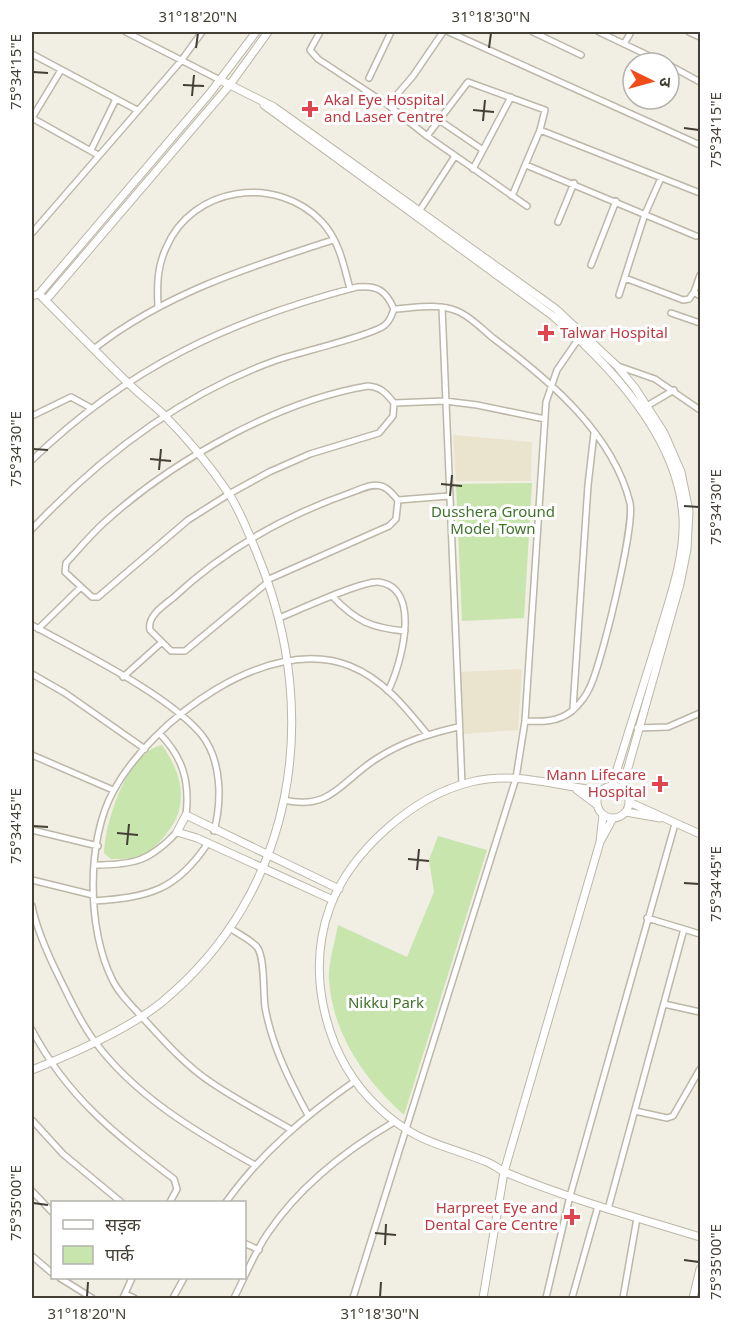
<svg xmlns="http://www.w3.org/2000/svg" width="732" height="1330" viewBox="0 0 732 1330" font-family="'Noto Sans','Noto Sans Devanagari',sans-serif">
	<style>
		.education { fill: #eae4ce }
		.green { fill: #c8e5ae }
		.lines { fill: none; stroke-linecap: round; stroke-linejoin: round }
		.minor-casing { stroke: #bcb7a7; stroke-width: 8 }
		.tertiary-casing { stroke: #bcb7a7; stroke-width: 9 }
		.minor { stroke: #fff; stroke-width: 5 }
		.tertiary { stroke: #fff; stroke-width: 7 }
		.ticks { fill: none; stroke: #433f34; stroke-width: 2 }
		.health-dot { fill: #e0444e; stroke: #fff; stroke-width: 2 }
		.labels { text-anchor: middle; stroke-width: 6; stroke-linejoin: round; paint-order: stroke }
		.health-label { font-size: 15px; fill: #be3a42; stroke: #fff; text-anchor: start }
		.park-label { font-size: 15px; fill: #40732a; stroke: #fff }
		.neatline { fill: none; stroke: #433f34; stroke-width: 2 }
		.ticks-label { font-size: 15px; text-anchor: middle; fill: #433f34 }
	</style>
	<rect width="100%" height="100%" fill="#f1eee4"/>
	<path class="education" d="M453,435L532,442L531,481H456Z
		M522,669L518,730L464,734L461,672Z"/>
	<path class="green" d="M532,483L524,618L462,621L456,484Z
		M162,745C182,774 190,804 167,833C159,843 151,852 139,857C131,859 120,859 111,859L104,853C105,822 127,752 162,745Z
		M438,836L487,850L404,1115C365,1080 333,1035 329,980C328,963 335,942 338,925L407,957L434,892L429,860Z"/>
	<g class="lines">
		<defs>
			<path id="minor" d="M126,32L220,80
				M320,32L310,50L318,59L388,105L427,136L527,206
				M449,32L700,145
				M533,32L581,55
				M599,32L664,63
				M689,32L700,37
				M624,44L631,32
				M32,54L137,110
				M669,65L700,82
				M369,78L391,32
				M388,105L413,76L443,32
				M32,118L98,155
				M32,118L61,70
				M439,120L483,150
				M540,130L700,193
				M427,136L468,82L545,110L540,130L512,196
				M91,150L116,99
				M526,165L696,236
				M473,169L511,97
				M420,210L455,156
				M558,222L574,183
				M32,233L181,61L202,32
				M591,265L616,201
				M700,275L694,292L700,296
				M625,278L683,300L689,299L694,292
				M619,295L645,214L661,178
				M158,306C157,286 157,267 166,248C192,186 277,174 322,222C339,240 344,266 350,289
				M442,307L462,784
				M394,309C413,308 438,303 457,311C470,316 482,329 493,338C548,379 613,433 630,503C635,526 601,667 589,689C586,696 578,706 572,711C558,722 542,722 525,721
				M671,313L700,323
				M95,348C166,293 249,267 333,240
				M618,366L655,379L700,410
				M368,386C381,387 386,393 394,403L393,416L379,433L310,454L269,472L229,494L188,520L98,597H92L65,572L66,563C79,549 92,533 107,520C174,460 278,401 368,386Z
				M394,403L445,401L477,405L545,419
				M647,406L674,390
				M32,416L71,397L91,408
				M32,460C128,367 230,320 357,287C378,285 386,291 394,309C392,315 390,321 385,325C374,335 297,353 277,360C181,394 101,456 32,529
				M398,500L449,496
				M267,580L389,526L396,519L398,500C393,495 389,488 381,486C371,483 359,490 350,493C284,516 224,550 173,598C163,606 147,616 150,630L171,651H185L268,582
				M333,597C356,621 371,628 405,631
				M279,618C299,610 361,581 378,582C424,587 400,668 388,691
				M32,625C80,652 166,693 201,734C222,760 222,801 214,831
				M38,629L81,587
				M32,674L65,693L145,749
				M123,677L162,642
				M573,708L588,485L594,433
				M637,728L668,727L700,713
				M159,733C183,757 190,782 186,815
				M32,755L113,790
				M284,800C331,811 341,781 376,759C402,742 428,734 458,727
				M32,830L98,846
				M95,865C134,865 150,861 177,832
				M32,880L93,895
				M94,901C149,897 176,891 208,843
				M32,906C37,931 48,955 60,979C70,999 79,1020 93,1039C133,1095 196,1132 255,1165
				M647,918L700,934
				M230,928C238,934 250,939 257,947C265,957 263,992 265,1007C272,1046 289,1080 308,1115
				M664,1004L700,1012
				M32,1030C68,1098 114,1133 174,1179L177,1189L170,1202
				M635,1111L667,1118L673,1116L700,1069
				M32,1120L63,1154L121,1202
				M290,1129C264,1114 237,1100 212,1083C186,1066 164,1041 143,1018C132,1006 119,994 112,979C87,929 86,839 114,790C152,721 267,633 350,666C383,679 406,708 427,734
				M32,1191L52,1212
				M226,1202C262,1152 305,1116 355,1081
				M608,1209L684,929
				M244,1243L259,1250
				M32,1256L52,1273
				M60,1278L92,1298
				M125,1294L134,1298
				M123,1298L132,1278
				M173,1298L184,1278
				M234,1298C245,1277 254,1253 268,1233C299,1187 346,1150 394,1122
				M353,1298L516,778L525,721L546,402L557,370L579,338
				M546,1298L570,1196L675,824
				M572,1298L598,1206
				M623,1298L637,1218"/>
			<path id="tertiary" d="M220,80L274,107L556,309L617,366L635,388L664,433L681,472L689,511L687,549L680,584L622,789
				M264,105L553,316C610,365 679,438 683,518C685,558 669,600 658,638C643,687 627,736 612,786
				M39,294L210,93L256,32
				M32,296L39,294C68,323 97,353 126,381C138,393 151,403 163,414C186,437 211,467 229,494C242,514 251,539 260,561C322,717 295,892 162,1002C129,1029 72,1054 32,1070
				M46,300L229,86L268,32
				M597 802a16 16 0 1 1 32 0a16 16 0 1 1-32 0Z
				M577,790L597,805
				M601,791C556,786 516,771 471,782C413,796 351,851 330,907C305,975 326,1059 379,1108C416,1143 442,1144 487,1162C494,1165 500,1170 507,1173C569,1199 635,1217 700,1237
				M629,802L700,834
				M626,812L660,818
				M601,840L613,818
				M333,900L197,838L177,832L186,815L339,889
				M483,1298L504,1172L600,842L603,815
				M693,1298L700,1269"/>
		</defs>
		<use href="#minor" class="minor-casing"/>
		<use href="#tertiary" class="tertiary-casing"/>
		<use href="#minor" class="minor"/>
		<use href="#tertiary" class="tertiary"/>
	</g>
	<path class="ticks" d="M196,48L198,33M489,48L491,33M33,72L48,73M183,85L204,86M192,96L194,75M473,110L494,112M483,121L485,100M684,128L699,130M33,449L48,450M150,459L171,461M159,470L161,449M441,484L462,486M450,496L452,475M684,506L699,507M33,826L48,827M117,833L138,835M127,845L129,824M408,859L429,861M417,870L419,849M684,883L699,884M33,1203L48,1205M375,1233L396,1235M385,1245L386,1224M684,1260L699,1262M87,1297L88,1282M380,1297L381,1282"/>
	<g class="health-dot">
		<path d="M307 100h6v6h6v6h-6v6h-6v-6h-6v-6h6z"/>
		<path d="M543 324h6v6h6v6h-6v6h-6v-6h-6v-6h6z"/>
		<path d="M657 775h6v6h6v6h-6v6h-6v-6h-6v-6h6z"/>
		<path d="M569 1208h6v6h6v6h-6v6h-6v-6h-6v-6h6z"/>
	</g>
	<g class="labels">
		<g class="health-label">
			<text x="324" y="105">Akal Eye Hospital<tspan x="324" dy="17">and Laser Centre</tspan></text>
			<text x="560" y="338">Talwar Hospital</text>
			<text x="646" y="780" text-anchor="end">Mann Lifecare<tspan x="646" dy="17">Hospital</tspan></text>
			<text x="558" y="1213" text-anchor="end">Harpreet Eye and<tspan x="558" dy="17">Dental Care Centre</tspan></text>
		</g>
		<g class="park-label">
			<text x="493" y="517">Dusshera Ground<tspan x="493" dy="17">Model Town</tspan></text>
			<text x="386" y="1008">Nikku Park</text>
		</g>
	</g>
	<rect width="732" height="1330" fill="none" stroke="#ffffff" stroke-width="66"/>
	<rect x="51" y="1201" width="195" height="78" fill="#ffffff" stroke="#b4b2ae" stroke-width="1.5"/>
	<rect x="63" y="1220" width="30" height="9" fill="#ffffff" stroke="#b4b2ae" stroke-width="1.5"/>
	<text x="105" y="1231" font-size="18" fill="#433f34">सड़क</text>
	<rect x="63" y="1246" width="30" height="18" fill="#c8e5ae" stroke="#b4b2ae" stroke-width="1.5"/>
	<text x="105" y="1261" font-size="18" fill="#433f34">पार्क</text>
	<g transform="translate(651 81) rotate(95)"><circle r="28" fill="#ffffff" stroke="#b4b2ae" stroke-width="1.5"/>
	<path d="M0-4.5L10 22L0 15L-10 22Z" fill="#f24b1a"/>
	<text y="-9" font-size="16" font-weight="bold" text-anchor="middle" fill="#433f34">उ</text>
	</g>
	<rect x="33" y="33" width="666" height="1264" class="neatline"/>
	<g class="ticks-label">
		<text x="198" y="22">31°18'20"N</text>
		<text x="491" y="22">31°18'30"N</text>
		<text transform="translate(16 72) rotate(-90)" y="5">75°34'15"E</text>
		<text transform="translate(716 130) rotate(-90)" y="5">75°34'15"E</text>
		<text transform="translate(16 449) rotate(-90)" y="5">75°34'30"E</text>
		<text transform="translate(716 507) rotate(-90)" y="5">75°34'30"E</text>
		<text transform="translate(16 826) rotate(-90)" y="5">75°34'45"E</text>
		<text transform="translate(716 884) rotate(-90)" y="5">75°34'45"E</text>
		<text transform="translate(16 1203) rotate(-90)" y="5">75°35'00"E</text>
		<text transform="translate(716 1262) rotate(-90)" y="5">75°35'00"E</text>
		<text x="87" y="1319">31°18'20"N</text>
		<text x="380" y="1319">31°18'30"N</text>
	</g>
</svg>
